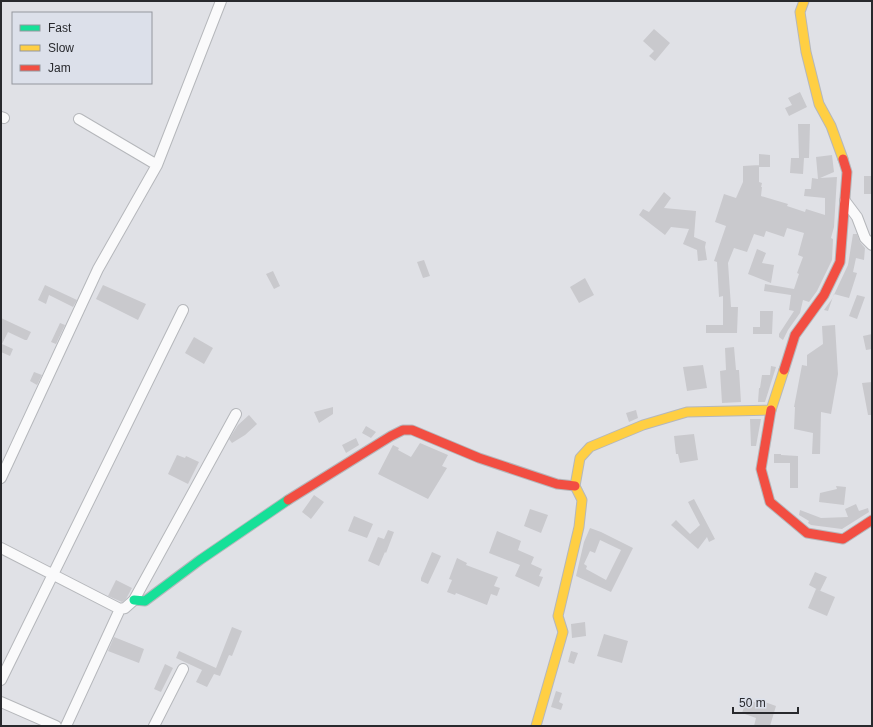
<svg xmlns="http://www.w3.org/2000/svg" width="873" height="727" viewBox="0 0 873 727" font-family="Arial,sans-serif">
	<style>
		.building { fill: #c9c9cd; fill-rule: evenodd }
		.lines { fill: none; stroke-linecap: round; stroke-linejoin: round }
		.street-casing { stroke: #b5b7bb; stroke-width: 12 }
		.fast-casing { stroke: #b5b7bb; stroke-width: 11 }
		.slow-casing { stroke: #b5b7bb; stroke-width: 11 }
		.jam-casing { stroke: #b5b7bb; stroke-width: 11 }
		.street { stroke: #fafafb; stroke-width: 10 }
		.fast { stroke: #16e098; stroke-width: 9 }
		.slow { stroke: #ffcf43; stroke-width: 9 }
		.jam { stroke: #f24e42; stroke-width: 9 }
	</style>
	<rect width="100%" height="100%" fill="#e0e1e6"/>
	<path class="building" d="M654,29L670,43L655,61L649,56L654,51L643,41Z
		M800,92L807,107L789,116L785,108L792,105L788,98Z
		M798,124H810L809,158H799Z
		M759,154L770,155V167H759Z
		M832,155L834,172L820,178L837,177L834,227L831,238L833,239L832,260L817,291L809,302L803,300L800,313L788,330L783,340L779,337V334L794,311L789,310L791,295L764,291L765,284L794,289L799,274L797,273L803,257L798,255L804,233L787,228L784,237L766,231L764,237L754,234L747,252L734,248L728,263L731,307H738L737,333H706V325H723V296L719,297L717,262L714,261L726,226L715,222L724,194L736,198L743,182V166L759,165V182L762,183L761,187H762L761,196L788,204L787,206L805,212L806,209L825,215V198L804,196L805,189H811L812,178L818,179L816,157Z
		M791,158H804L803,174L790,173Z
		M864,176H872V194H864Z
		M664,192L671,198L664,208L696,211L694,237L706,242L705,247L707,260L698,261L697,250L683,244L689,229L671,227L665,235L639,215L643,209L649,212Z
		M853,234H857L860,242L865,248L864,260L856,258L853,272L857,273L849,298L834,294L828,311L824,310L832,299L848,265Z
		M757,249L766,253L762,263L774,265L771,283L748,274Z
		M424,260L430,276L423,278L417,262Z
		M273,271L280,286L274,289L266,274Z
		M585,278L594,295L579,303L570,287Z
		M45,285L77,300L73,307L49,295L46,304L38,300Z
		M103,285L146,304L138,320L96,299Z
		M857,295L865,297L857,319L849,316Z
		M760,311H773L772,334H753V327H760Z
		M1,318L31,332L27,340H25L8,332L2,344L13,349L10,356L1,352Z
		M60,323L65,325L56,344L51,342Z
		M835,325L838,374L831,414L821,412L820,454H812L813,433L794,429L795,407H794L802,365L807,366V355L823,344L822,326Z
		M872,334V349L866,350L863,336Z
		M194,337L213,348L204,364L185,353Z
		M734,347L736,370H739L741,402L722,403L720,371L726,370L725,348Z
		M703,365L707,388L687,391L683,367Z
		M771,366L776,367L765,402H758L759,388H760L762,375H770Z
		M34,372L42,375L37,385L30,381Z
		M872,382V415H868L862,383Z
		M333,407V414L319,423L314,412Z
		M636,410L638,418L629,422L626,413Z
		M249,415L257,424L245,435L232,443L229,439L238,425Z
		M750,419H761L756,446H751Z
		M366,426L376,432L371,438L362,433Z
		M694,434L698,460L680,463L678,454H676L674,436Z
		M356,438L359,445L346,453L342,445Z
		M420,443L448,455L442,466L447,468L428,499L378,474L393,445L399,448L398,450L411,457Z
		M774,454H781V455L798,456V488H790V463H774Z
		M177,455L185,458L186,456L199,462L188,484L168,474Z
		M836,486L846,487L844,505L819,502L820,493L837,489Z
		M314,495L324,502L311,519L302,512Z
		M694,499L715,539L709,542L707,537L698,549L671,525L676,520L690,534L700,525L688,502Z
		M856,504L859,511L868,508L869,512L842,529L811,525L808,523L809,521L799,515L800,510L821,518L848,517L845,509Z
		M530,509L548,515L541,533L524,526Z
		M354,516L373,524L367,538L348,531Z
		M590,528L601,532L633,548L611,592L576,576L584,542ZM600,540L621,550L606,580L586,569L587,566L584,564L590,551L595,553Z
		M388,530L394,532L386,553L385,552L379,566L368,561L378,537L384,539Z
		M497,531L521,541L518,550L534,557L531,564L542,569L539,576L543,577L539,587L515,576L520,565L489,553Z
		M432,552L441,556L428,584L421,581V578Z
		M457,558L467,563L466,565L498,577L494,586L500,588L497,596L491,594L487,605L456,593L455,595L447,592L452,580L449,579Z
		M815,572L827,577L820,591L809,585Z
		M116,580L132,588L126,599L122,602L108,596Z
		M816,589L835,597L827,616L808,608Z
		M585,622L586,636L572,638L571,624Z
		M232,627L242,631L232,656L229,655L220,676L214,674L207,687L196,682L202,670L176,658L179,651L216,668Z
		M604,634L628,641L622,663L597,656Z
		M114,637L144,649L139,663L108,651Z
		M571,651L578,653L574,664L568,662Z
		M165,664L173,668L161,692L154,689Z
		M556,691L562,693L559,702L563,704L561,710L551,707Z
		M747,699L761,705L762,701L776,706L770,726H754L756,718L742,713Z"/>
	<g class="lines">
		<defs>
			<path id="street" d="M1,117L4,118
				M79,119L157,165
				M845,201L857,217L865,238L872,245
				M1,478L98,269L157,165L221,1
				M1,548L120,609
				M1,680L183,310
				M1,702L56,726
				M66,726L120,609L125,608L134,600L236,414
				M154,726L183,669"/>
			<path id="fast" d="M134,600L145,601L200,560L288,500"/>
			<path id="slow" d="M804,1L800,12L806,52L819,104L831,126L843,159
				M575,486L580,458L590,447L643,425L687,412L771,410L784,370
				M536,726L563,632L558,616L579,527L582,500L575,486"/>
			<path id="jam" d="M784,370L795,335L824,295L840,262L847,172L843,159
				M771,410L761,469L770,502L807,533L843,539L872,520
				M288,500L391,436L403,430H412L479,458L557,484L575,486"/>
		</defs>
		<use href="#street" class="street-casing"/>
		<use href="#fast" class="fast-casing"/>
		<use href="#slow" class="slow-casing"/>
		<use href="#jam" class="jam-casing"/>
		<use href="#street" class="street"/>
		<use href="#fast" class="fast"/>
		<use href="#slow" class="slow"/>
		<use href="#jam" class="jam"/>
	</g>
	<rect width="873" height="727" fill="none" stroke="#28292d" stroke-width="4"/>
	<rect x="12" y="12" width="140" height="72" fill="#dce0ea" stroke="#94979e"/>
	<rect x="20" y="25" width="20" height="6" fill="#16e098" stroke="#94979e"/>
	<text x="48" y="32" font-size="12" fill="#28292d">Fast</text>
	<rect x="20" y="45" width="20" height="6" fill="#ffcf43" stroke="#94979e"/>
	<text x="48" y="52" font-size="12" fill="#28292d">Slow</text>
	<rect x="20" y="65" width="20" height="6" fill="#f24e42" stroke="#94979e"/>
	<text x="48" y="72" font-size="12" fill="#28292d">Jam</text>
	<path d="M733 707v6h65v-6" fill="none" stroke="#28292d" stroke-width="2"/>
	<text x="739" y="707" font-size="12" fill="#28292d" stroke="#dce0ea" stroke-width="3" paint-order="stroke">50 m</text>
</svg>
